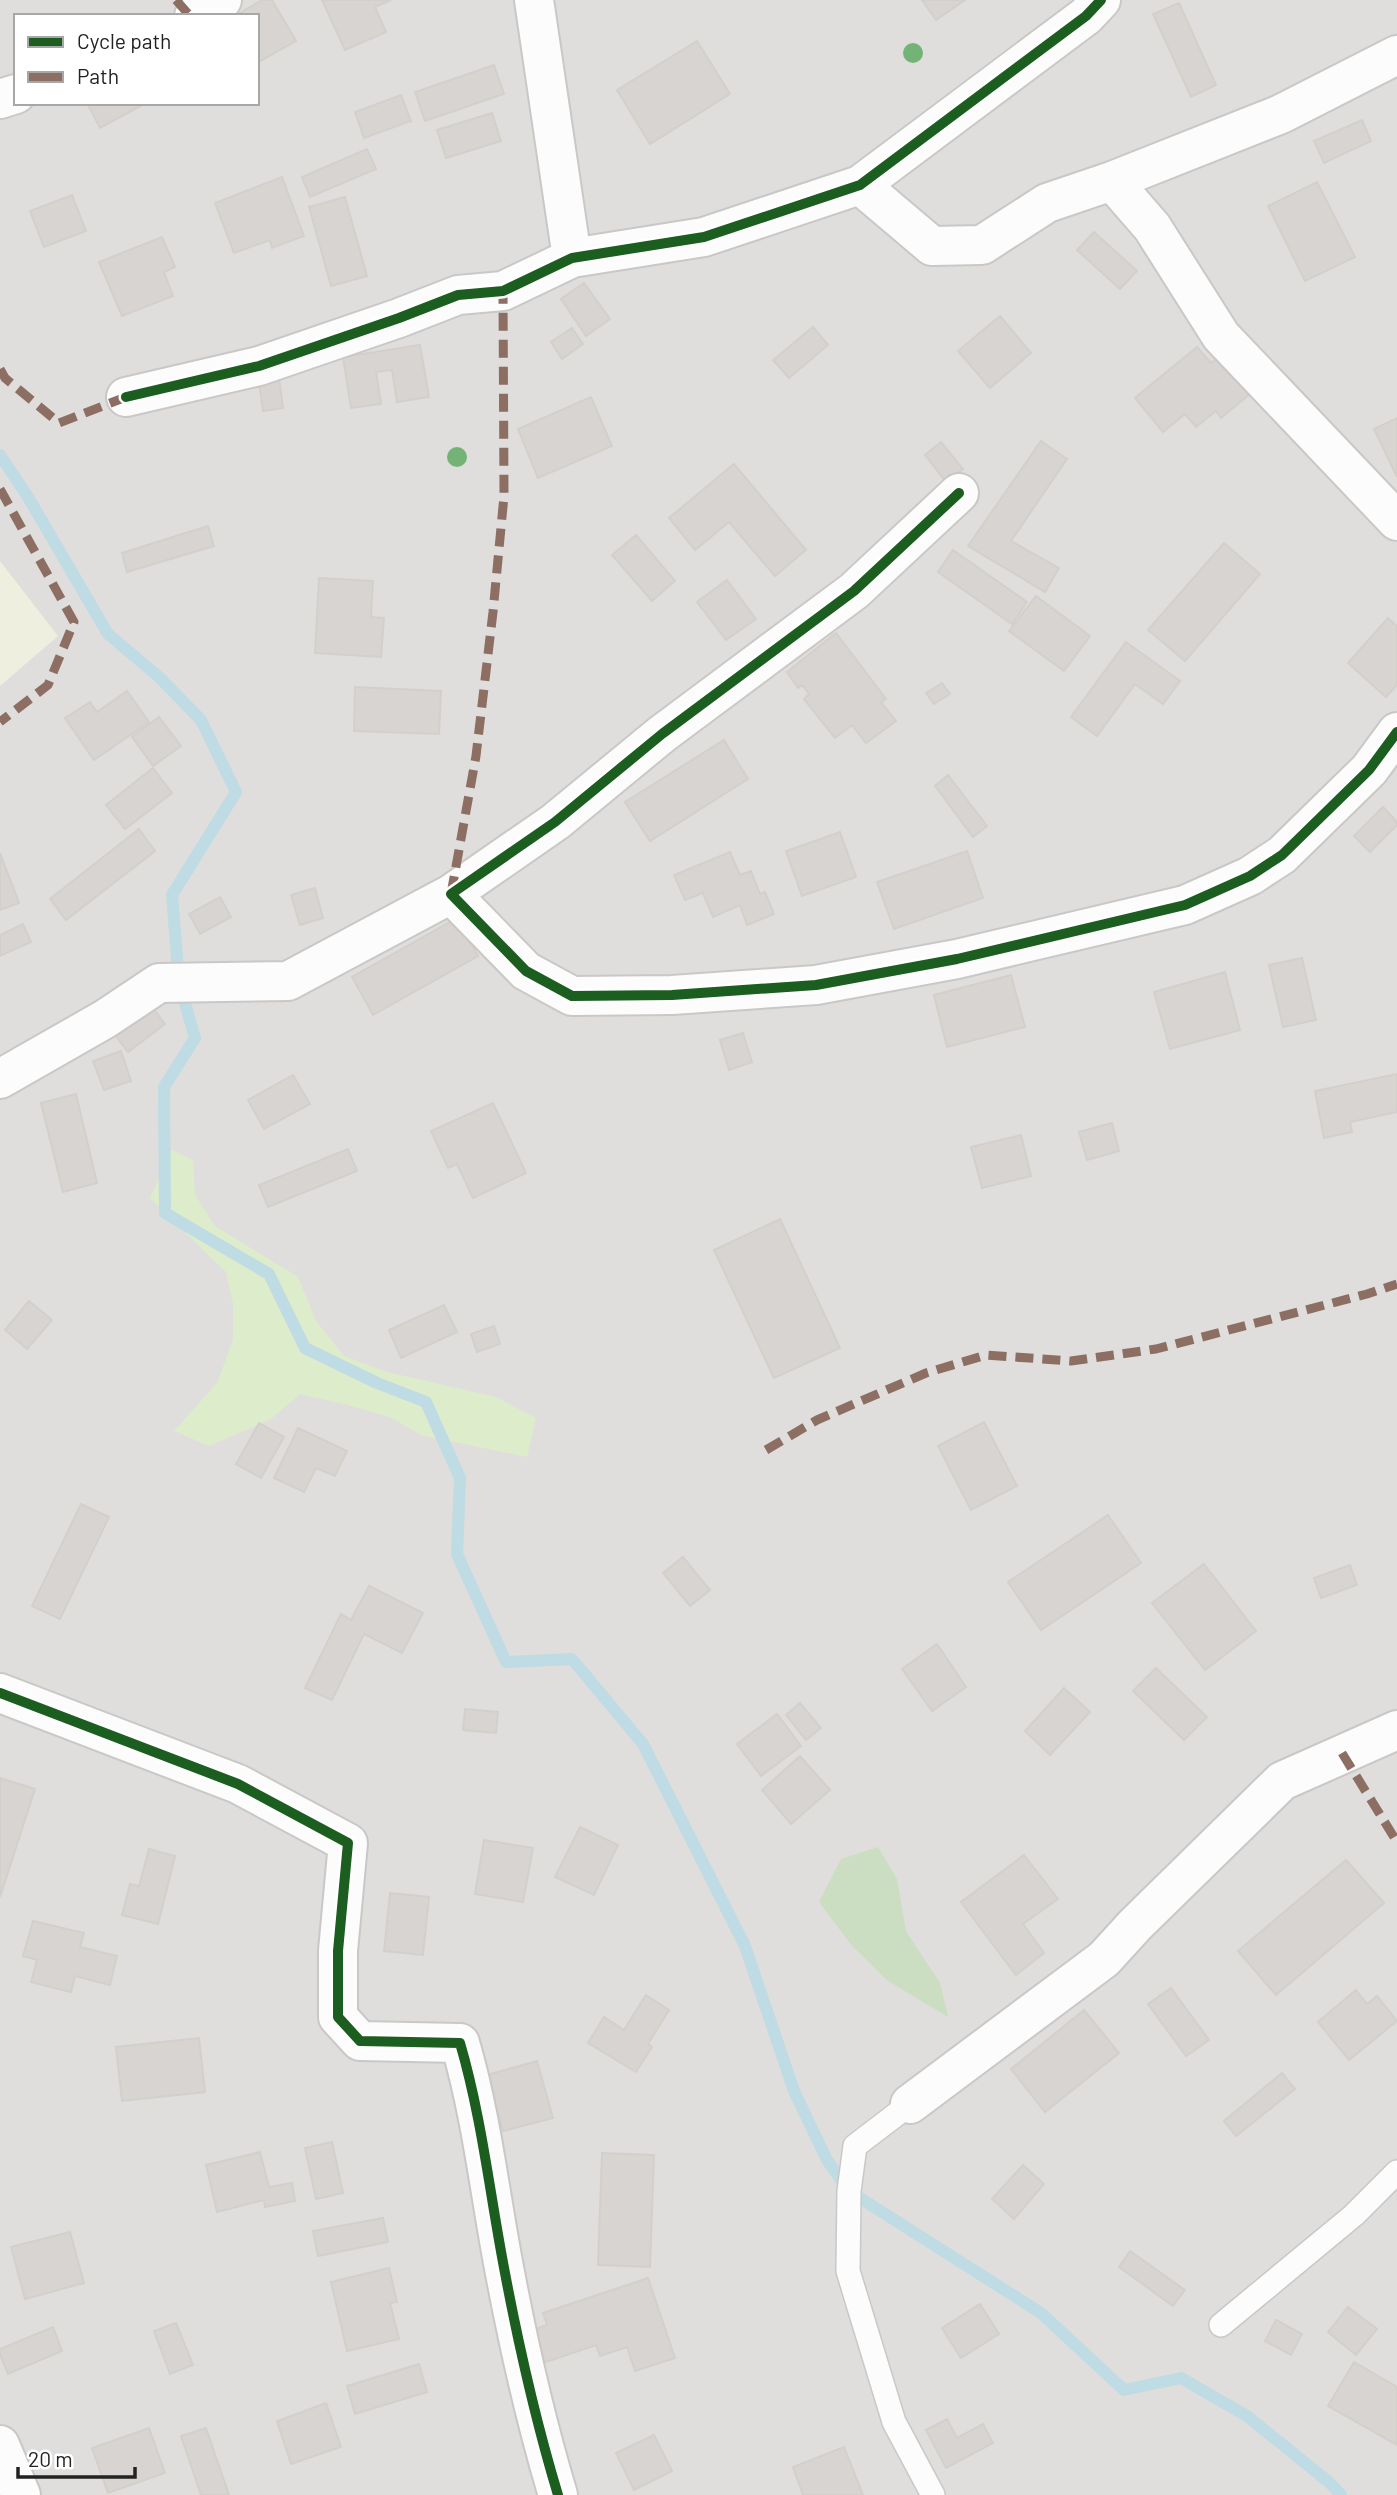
<svg xmlns="http://www.w3.org/2000/svg" width="1397" height="2495" viewBox="0 0 1397 2495" font-family="Barlow,sans-serif">
	<style>
		.residential { fill: #dfdedc; fill-rule: evenodd }
		.farmland { fill: #efefdf }
		.grass { fill: #ddeccb }
		.forest { fill: #cbdec1 }
		.lines { fill: none; stroke-linecap: round; stroke-linejoin: round }
		.stream { stroke: #bfdbe3; stroke-width: 12 }
		.building { fill: #d7d4d2; stroke: #d3d0cc; stroke-width: 2 }
		.service-casing { stroke: #c9c8c7; stroke-width: 26 }
		.minor-casing { stroke: #c9c8c7; stroke-width: 42 }
		.service { stroke: #fdfcfc; stroke-width: 23 }
		.minor { stroke: #fdfcfc; stroke-width: 38 }
		.quiet { stroke: #8d6e63; stroke-width: 9; stroke-dasharray: 18 9; stroke-linecap: butt }
		.cycleway-casing { stroke: #fff; stroke-width: 15 }
		.cycleway { stroke: #1b5e20; stroke-width: 10 }
		.tree { fill: #73b476 }
	</style>
	<rect width="100%" height="100%" fill="#f0eeeb"/>
	<path class="residential" d="M0,0H1397V2495H0ZM16,16H257V103H16Z"/>
	<path class="farmland" d="M0,561L58,636L0,686Z"/>
	<path class="grass" d="M172,1150L193,1160L195,1195L215,1226L298,1277L316,1321L344,1356L387,1372L496,1397L536,1418L527,1457L421,1435L390,1417L344,1404L300,1394L271,1419L209,1446L174,1431L217,1383L233,1340V1304L226,1272L150,1198Z"/>
	<path class="forest" d="M878,1847L897,1879L906,1931L940,1983L948,2017L888,1981L852,1946L819,1902L841,1859Z"/>
	<g class="lines">
		<path class="stream" d="M0,455L28,497L108,634L159,677L201,720L236,792L172,895L179,983L195,1038L164,1087L165,1213L269,1274L305,1348L377,1383L426,1402L460,1478L457,1554L506,1662L572,1659L643,1744L745,1946L794,2091L827,2160L849,2191L1041,2313L1124,2390L1181,2378L1247,2416L1330,2483L1341,2495"/>
	</g>
	<path class="building" d="M262,0H272L296,41L257,63V16H235Z
		M322,0H391L375,7L386,32L345,50Z
		M922,0H965L936,20Z
		M1179,3L1216,85L1191,97L1153,14Z
		M697,41L730,94L650,144L617,90Z
		M494,65L504,94L425,121L415,92Z
		M401,95L411,121L364,138L355,112Z
		M87,103H146L100,128Z
		M492,113L501,141L446,158L437,130Z
		M1362,120L1371,141L1324,163L1314,141Z
		M367,149L376,169L310,197L302,177Z
		M282,177L304,236L272,248L270,240L234,253L215,203Z
		M1317,182L1355,257L1305,281L1268,206Z
		M72,195L86,231L44,247L30,211Z
		M345,197L367,276L331,286L309,207Z
		M1094,232L1137,271L1120,289L1077,250Z
		M162,237L175,267L164,272L173,296L122,316L99,262Z
		M584,283L610,319L586,336L561,299Z
		M1000,316L1031,353L990,388L958,351Z
		M813,327L828,345L789,378L773,360Z
		M572,328L583,344L562,359L551,342Z
		M420,345L429,397L397,402L392,370L376,372L381,404L351,408L343,357Z
		M1197,347L1211,363L1226,351L1257,388L1221,418L1216,411L1196,427L1185,414L1163,432L1135,398Z
		M278,370L283,408L263,411L258,373Z
		M591,397L612,446L538,478L518,429Z
		M1397,418V477L1374,429Z
		M1041,441L1067,459L1011,541L1059,568L1045,592L968,546Z
		M941,442L963,469L946,482L925,455Z
		M734,464L806,550L775,576L729,522L695,550L669,518Z
		M208,526L214,546L127,572L122,553Z
		M636,535L675,581L652,601L612,555Z
		M1224,543L1260,574L1185,661L1148,630Z
		M953,550L1027,602L1012,624L938,572Z
		M319,578L373,581L371,617L384,618L381,657L315,653Z
		M727,580L756,619L726,640L697,602Z
		M1036,596L1090,636L1064,671L1009,631Z
		M1388,618L1397,626V685L1386,697L1348,663Z
		M836,633L886,699L881,702L896,721L866,743L852,725L835,738L804,699L809,694L802,685L798,688L787,672Z
		M1126,642L1180,681L1163,704L1135,684L1097,736L1071,717Z
		M942,683L950,694L934,704L926,693Z
		M355,687L441,691L439,734L354,731Z
		M127,691L149,722L94,760L65,718L90,702L97,712Z
		M159,717L181,746L153,766L132,737Z
		M724,740L748,779L650,841L625,802Z
		M153,768L172,793L125,829L106,805Z
		M948,775L987,826L973,837L935,786Z
		M1383,807L1397,822V825L1370,852L1354,836Z
		M139,829L155,851L66,920L50,899Z
		M840,832L856,877L802,896L786,851Z
		M967,851L983,898L894,929L877,882Z
		M730,852L740,875L751,871L760,894L765,892L774,914L747,925L740,905L713,917L703,893L685,900L674,875Z
		M0,853L19,903L0,910Z
		M315,888L323,918L300,925L291,895Z
		M220,897L231,917L200,934L189,914Z
		M457,918L478,956L373,1015L352,977Z
		M23,924L31,942L0,956V935Z
		M1302,958L1316,1020L1283,1027L1269,965Z
		M1225,972L1240,1030L1170,1049L1154,992Z
		M1011,975L1025,1027L947,1047L934,995Z
		M149,1003L165,1024L128,1052L112,1031Z
		M743,1033L752,1062L729,1070L720,1040Z
		M121,1051L131,1081L104,1090L93,1061Z
		M1397,1074V1112L1350,1122L1352,1132L1324,1138L1315,1091Z
		M293,1075L310,1104L264,1129L248,1100Z
		M76,1094L97,1183L63,1192L41,1103Z
		M493,1103L526,1173L473,1198L457,1164L448,1168L431,1131Z
		M1112,1123L1119,1151L1087,1160L1079,1132Z
		M1021,1135L1031,1176L982,1188L971,1147Z
		M348,1149L357,1171L268,1207L259,1185Z
		M780,1219L840,1348L774,1378L714,1250Z
		M29,1301L52,1320L27,1349L5,1330Z
		M444,1305L457,1332L401,1358L389,1330Z
		M494,1326L500,1344L477,1352L471,1334Z
		M984,1422L1017,1486L971,1510L938,1446Z
		M259,1423L284,1437L261,1478L236,1464Z
		M298,1428L347,1451L335,1476L316,1468L304,1492L274,1478Z
		M81,1504L109,1517L60,1619L32,1606Z
		M1108,1515L1141,1563L1041,1630L1008,1582Z
		M683,1557L710,1590L690,1606L663,1573Z
		M1204,1564L1256,1631L1205,1670L1152,1603Z
		M1350,1565L1357,1585L1321,1598L1314,1578Z
		M369,1586L423,1613L402,1653L364,1634L332,1700L305,1688L341,1614L351,1620Z
		M937,1644L966,1687L932,1711L902,1669Z
		M1156,1668L1207,1717L1184,1740L1133,1691Z
		M1064,1688L1090,1712L1050,1755L1025,1731Z
		M800,1703L821,1728L806,1740L786,1715Z
		M465,1709L498,1712L496,1733L463,1730Z
		M777,1714L801,1746L761,1776L737,1744Z
		M800,1756L830,1790L791,1824L762,1790Z
		M0,1778L35,1789L0,1897Z
		M580,1827L618,1845L594,1895L555,1877Z
		M484,1840L533,1848L523,1902L475,1894Z
		M149,1849L175,1856L158,1924L122,1915L130,1884L139,1886Z
		M1024,1855L1058,1899L1023,1924L1044,1953L1016,1975L961,1902Z
		M1346,1860L1384,1903L1276,1995L1238,1951Z
		M390,1893L429,1897L423,1955L384,1951Z
		M33,1921L84,1933L80,1947L117,1956L110,1985L75,1976L71,1992L31,1982L37,1960L23,1956Z
		M1171,1988L1209,2040L1186,2056L1148,2004Z
		M1356,1990L1367,2004L1377,1996L1397,2021L1349,2060L1318,2022Z
		M646,1995L669,2010L648,2044L652,2047L636,2072L588,2043L604,2017L624,2030Z
		M1084,2010L1119,2053L1045,2112L1011,2069Z
		M199,2038L205,2092L122,2101L116,2047Z
		M537,2061L553,2118L503,2131L487,2075Z
		M1282,2073L1295,2089L1236,2136L1224,2121Z
		M332,2142L343,2193L316,2199L305,2148Z
		M260,2152L269,2187L292,2183L295,2201L265,2207L264,2200L217,2212L206,2165Z
		M602,2153L654,2155L650,2267L598,2265Z
		M1023,2165L1044,2184L1014,2219L992,2199Z
		M383,2218L388,2242L318,2256L313,2231Z
		M70,2232L84,2283L25,2299L11,2247Z
		M1130,2251L1185,2290L1173,2306L1119,2267Z
		M389,2268L397,2302L390,2303L399,2339L347,2351L331,2282Z
		M648,2278L675,2358L635,2371L627,2347L600,2356L596,2345L540,2364L530,2331L547,2325L543,2313Z
		M980,2304L999,2334L961,2358L942,2328Z
		M1348,2307L1377,2329L1356,2355L1328,2332Z
		M1276,2320L1302,2334L1291,2355L1265,2341Z
		M176,2323L193,2365L170,2374L154,2331Z
		M53,2327L62,2351L8,2374L0,2355V2349Z
		M1354,2362L1397,2387V2445L1328,2406Z
		M419,2364L427,2392L355,2414L347,2386Z
		M326,2403L341,2447L291,2464L277,2421Z
		M947,2419L957,2438L983,2424L993,2443L946,2468L926,2430Z
		M149,2428L165,2473L108,2493L92,2448Z
		M206,2428L229,2495H201L181,2436Z
		M654,2435L672,2471L634,2490L616,2453Z
		M844,2447L863,2495H803L793,2467Z"/>
	<g class="lines">
		<defs>
			<path id="service" d="M910,2104L855,2146L849,2191L848,2271L894,2422L933,2495
				M1221,2325L1354,2215L1397,2172"/>
			<path id="minor" d="M534,0L572,258
				M194,16L222,0
				M0,99L16,94
				M1112,181L1152,227L1221,336L1397,521
				M860,185L932,246L982,245L1047,203L1112,181L1281,114L1397,55
				M126,397L259,366L399,318L458,295L503,291L572,258L704,237L860,185L1086,16L1101,0
				M959,493L854,591L662,734L555,822L451,894L526,971L572,996L672,995L816,985L957,959L1185,905L1250,876L1282,855L1369,770L1397,732
				M0,1079L105,1019L159,983L288,981L451,894
				M0,1693L238,1784L348,1843L338,1951V2017L360,2041L460,2043C482,2118 490,2196 505,2273C519,2347 536,2422 558,2495
				M910,2104L1104,1959L1135,1925L1282,1781L1397,1730
				M0,2445L21,2495"/>
		</defs>
		<use href="#service" class="service-casing"/>
		<use href="#minor" class="minor-casing"/>
		<use href="#service" class="service"/>
		<use href="#minor" class="minor"/>
		<path class="quiet" d="M176,0L190,16
			M0,369L5,378L59,423L126,397
			M0,489L74,622L48,685L0,722
			M451,894L476,756L493,612L504,496L503,291
			M766,1450L817,1420L926,1373L986,1355L1071,1361L1156,1349L1367,1294L1397,1284
			M1342,1753L1397,1842"/>
		<defs>
			<path id="cycleway" d="M126,397L259,366L399,318L458,295L503,291L572,258L704,237L860,185L1086,16L1101,0
				M959,493L854,591L662,734L555,822L451,894L526,971L572,996L672,995L816,985L957,959L1185,905L1250,876L1282,855L1369,770L1397,732
				M0,1693L238,1784L348,1843L338,1951V2017L360,2041L460,2043C482,2118 490,2196 505,2273C519,2347 536,2422 558,2495"/>
		</defs>
		<use href="#cycleway" class="cycleway-casing"/>
		<use href="#cycleway" class="cycleway"/>
	</g>
	<g class="tree">
		<circle cx="913" cy="53" r="10"/>
		<circle cx="457" cy="457" r="10"/>
	</g>
	<rect x="14" y="14" width="245" height="91" fill="#ffffff" stroke="#a7a7a7" stroke-width="2"/>
	<rect x="28" y="37" width="35" height="10" fill="#1b5e20" stroke="#a7a7a7" stroke-width="2"/>
	<text x="77" y="49" font-size="21" fill="#222222">Cycle path</text>
	<rect x="28" y="72" width="35" height="10" fill="#8d6e63" stroke="#a7a7a7" stroke-width="2"/>
	<text x="77" y="84" font-size="21" fill="#222222">Path</text>
	<path d="M18 2467v10h117v-10" fill="none" stroke="#222222" stroke-width="3.5"/>
	<text x="28" y="2467" font-size="21" fill="#222222" stroke="#ffffff" stroke-width="5" paint-order="stroke">20 m</text>
</svg>
